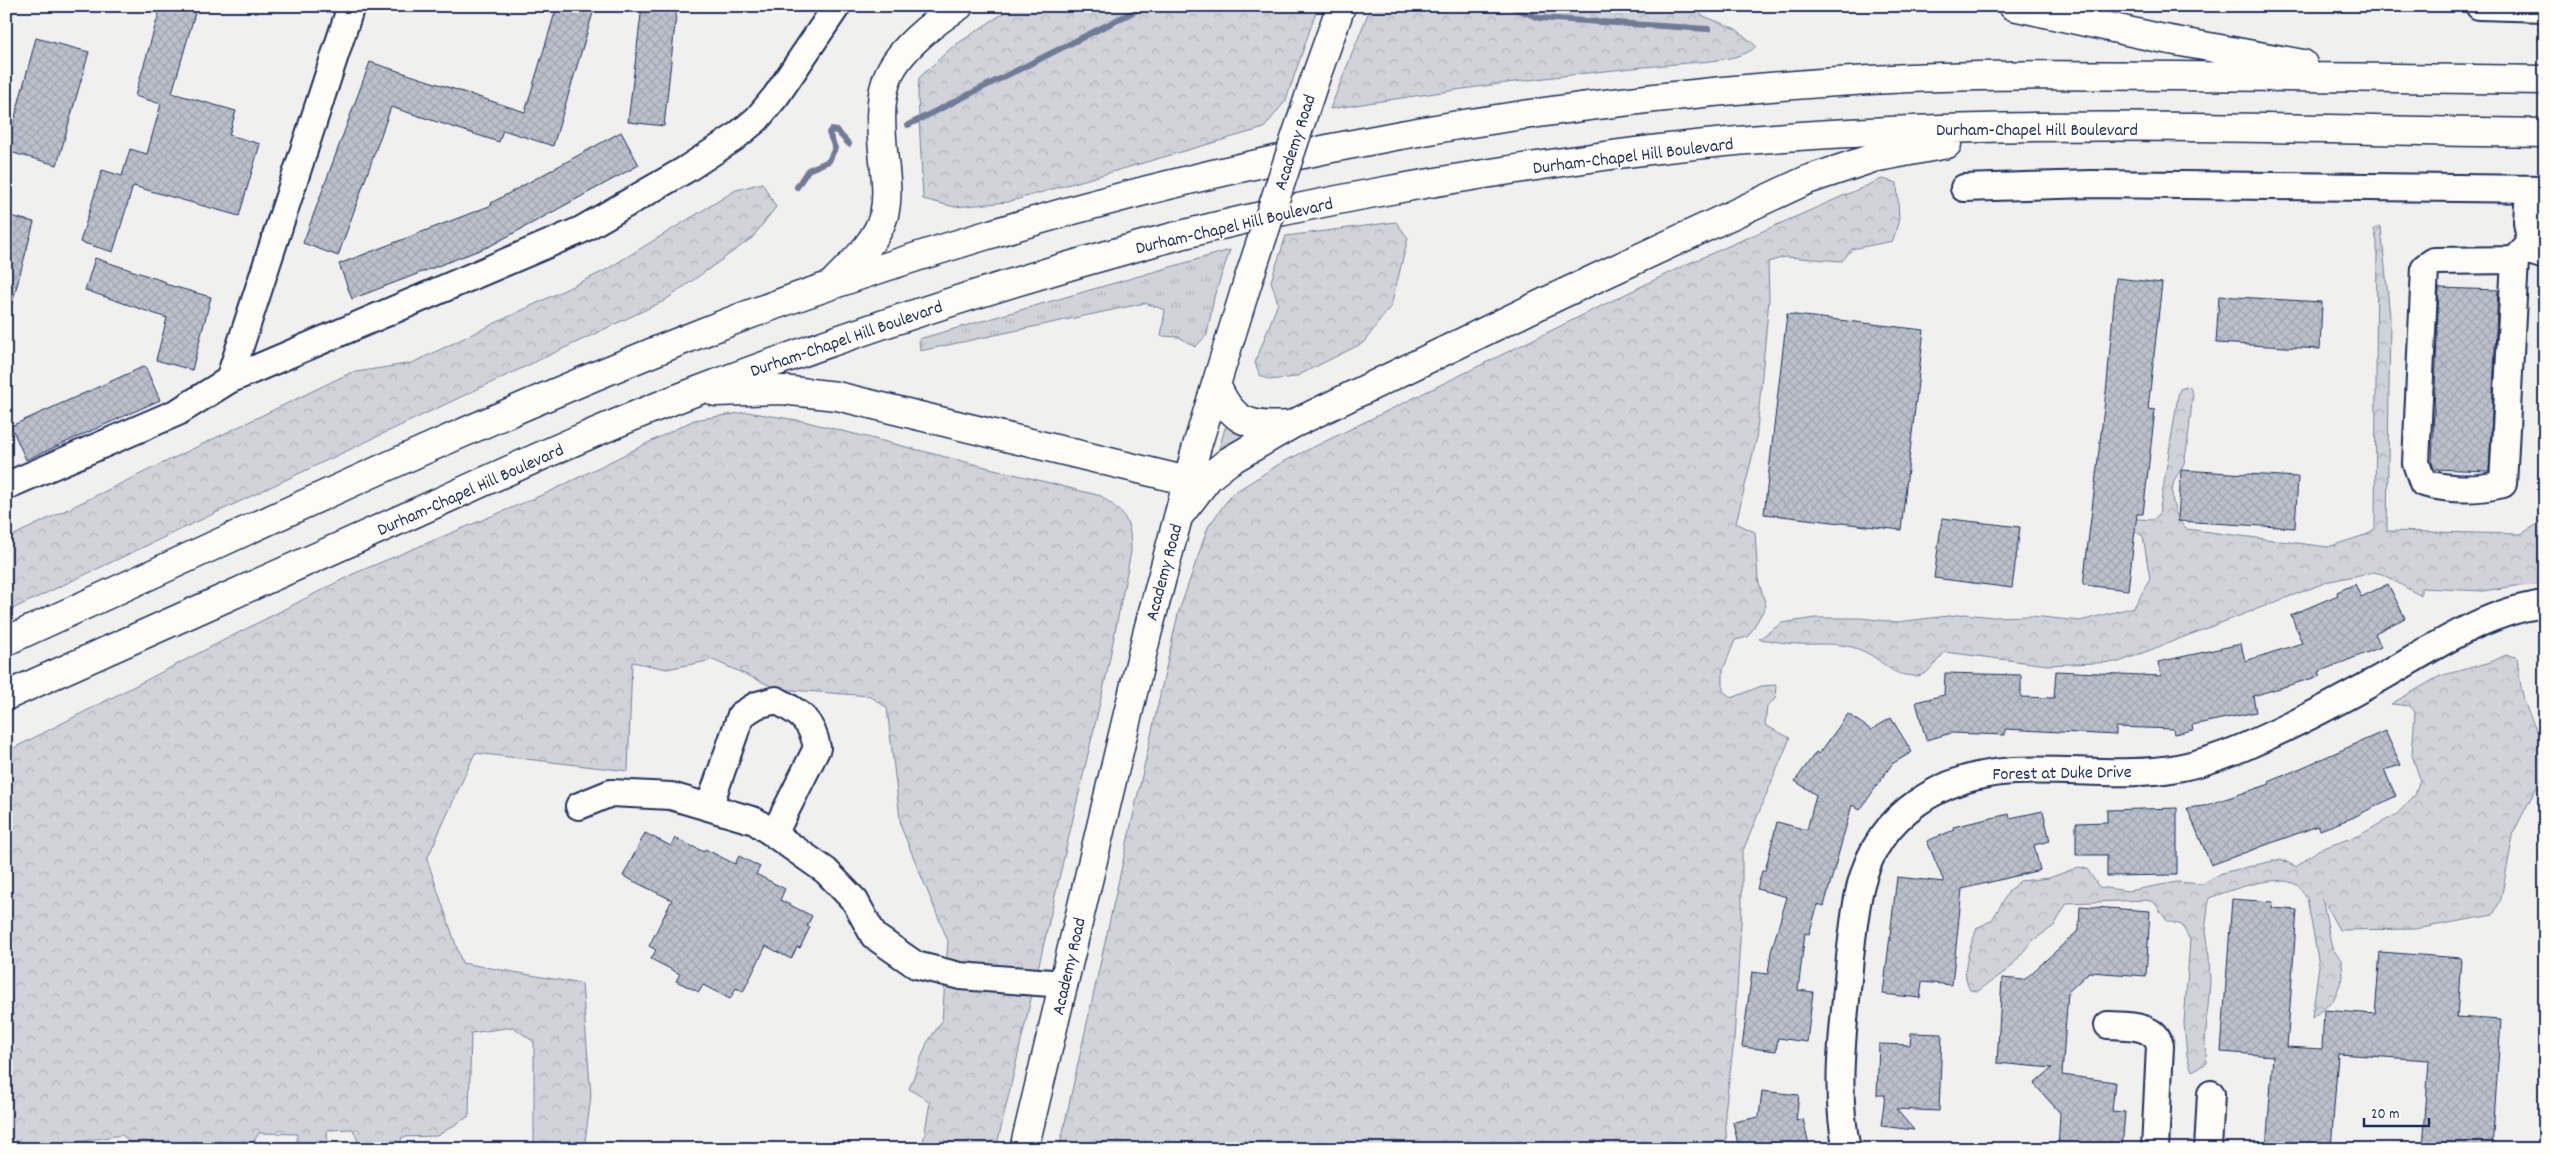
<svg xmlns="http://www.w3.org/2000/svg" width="2551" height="1155" viewBox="0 0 2551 1155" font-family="Dekko,sans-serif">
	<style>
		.grass { fill: url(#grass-tufts); stroke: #76819b }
		.forest { fill: url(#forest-crowns); stroke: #76819b }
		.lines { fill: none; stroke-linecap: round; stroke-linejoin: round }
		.stream { stroke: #6f7b97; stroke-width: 6 }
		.building { fill: url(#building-cross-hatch); stroke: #1b2f5e }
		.minor-casing { stroke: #1b2f5e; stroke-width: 30 }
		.major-casing { stroke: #1b2f5e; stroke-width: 31 }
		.minor { stroke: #fdfcf7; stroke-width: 26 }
		.major { stroke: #fdfcf7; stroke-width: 28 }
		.major-bridge-casing { stroke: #1b2f5e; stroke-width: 31; stroke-linecap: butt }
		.major-bridge { stroke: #fdfcf7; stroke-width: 28 }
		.labels { text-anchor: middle; stroke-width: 4; stroke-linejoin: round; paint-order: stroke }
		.street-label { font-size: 18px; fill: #1b2f5e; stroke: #fdfcf7 }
	</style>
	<defs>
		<pattern id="grass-tufts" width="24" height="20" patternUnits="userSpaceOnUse" patternTransform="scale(1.25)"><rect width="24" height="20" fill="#d0d3d8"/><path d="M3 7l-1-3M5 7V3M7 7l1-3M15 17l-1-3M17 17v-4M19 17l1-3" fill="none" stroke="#b2b5bc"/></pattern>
		<pattern id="forest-crowns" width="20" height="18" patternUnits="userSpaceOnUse" patternTransform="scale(1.25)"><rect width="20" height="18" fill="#d0d3d8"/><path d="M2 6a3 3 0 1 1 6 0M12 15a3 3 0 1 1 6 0" fill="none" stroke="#b2b5bc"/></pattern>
		<pattern id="building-cross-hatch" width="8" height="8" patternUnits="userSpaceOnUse" patternTransform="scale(1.25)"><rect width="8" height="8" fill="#bbc0ca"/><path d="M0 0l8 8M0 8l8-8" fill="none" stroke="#a0a5b0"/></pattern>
	</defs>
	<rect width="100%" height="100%" fill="#f0f0ee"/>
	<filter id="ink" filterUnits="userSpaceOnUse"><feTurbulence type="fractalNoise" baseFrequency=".02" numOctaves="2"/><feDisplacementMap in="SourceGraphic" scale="10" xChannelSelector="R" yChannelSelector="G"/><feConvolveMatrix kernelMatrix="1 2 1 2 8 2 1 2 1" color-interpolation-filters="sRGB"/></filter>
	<g filter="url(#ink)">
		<path class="grass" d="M1230,250L1214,297L1207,335L1195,347L1179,337L1161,336L1165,310L1145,303L920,351L919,339Z
			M1230,424L1250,433L1223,454L1219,449L1225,428Z"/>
		<path class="forest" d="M1014,6H1318L1286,100L1264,128L1008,202L955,207L923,199L918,96L919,78L951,48Z
			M1371,6H1699L1701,15L1736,29L1756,46C1744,61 1696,62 1676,64C1560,74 1445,91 1330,109Z
			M1882,179L1897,183L1899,219L1893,241L1852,249L1842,261L1785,257L1768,262L1769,299L1756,441L1736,523L1755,532L1758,579L1766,606L1748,637L1735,640L1723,670V691L1732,698L1761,686L1776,685L1775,699L1767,706L1765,725L1790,738L1742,853V906L1734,1041L1725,1112L1727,1149H1059L1178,614L1208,527L1232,494L1281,463L1685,265Z
			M762,183L776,207L752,238L664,301L6,612V539L350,373L412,363L604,271L736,190Z
			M1396,222L1408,238L1391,306L1363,343L1295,377L1269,380L1260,375L1255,363L1278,303L1271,281L1286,236Z
			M2381,227L2390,317L2387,531L2521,534L2545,520V585L2515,586L2483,591L2421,588V596L2382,574L2374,572L2330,581L2119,662L2047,665L1945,652C1937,660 1929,675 1917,676C1889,676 1886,662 1865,652C1842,641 1822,645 1797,644C1785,644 1771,640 1759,639L1782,623L1815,618H1860L1897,622L1965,614L1993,617L2032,616L2080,621L2134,607L2150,579L2143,536L2136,532L2111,530L2125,518L2153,520L2159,514L2178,396L2180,389L2189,386L2193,394C2190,416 2189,440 2184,463C2183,469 2177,474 2175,479C2168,494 2175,519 2186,529L2328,547L2368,534L2375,529L2377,242L2374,229Z
			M747,412L803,421L1101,496C1126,515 1131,519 1131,552L1106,677L996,1149H922L930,1102L909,1089L927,1043L942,1021L948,941L901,827L887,708L870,696L778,689L713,660L667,669L632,662L628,771L475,753L427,859L462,963L582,984L591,1096L584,1149H534V1042L513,1027L471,1033L469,1116L437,1136L402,1137L399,1149H361L353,1129L327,1130L328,1149H297V1134L259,1133L249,1149H235V1143L215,1149H137L122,1135L64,1144L65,1149H6V752L353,574L547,493L694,420Z
			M2506,655L2517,657C2519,671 2520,686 2524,700C2533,731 2549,738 2543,775L2514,831L2501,899L2493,915L2416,929L2339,930L2322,898L2332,948L2342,961L2343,977L2333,1001L2312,1018L2319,965L2307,898C2304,894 2301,888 2297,885C2275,872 2230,891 2209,898L2205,932L2209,956L2210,982L2205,1043L2207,1063L2192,1071L2187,1056L2184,1023L2190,940L2182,925L2167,921L2154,902L2146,900L2067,903L2054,926L2032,941L2010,968L1978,991L1970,990C1959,971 1971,947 1977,928L1992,920L2009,891L2020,881L2049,878L2079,867L2087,869L2099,887L2128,891L2177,882L2202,884L2222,873L2281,859L2296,867L2318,850L2360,835L2397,814L2415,795L2420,779L2412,755L2415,712L2410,706L2391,704L2440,676L2491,662Z"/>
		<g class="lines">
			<path class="stream" d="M1509,6L1539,18L1708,29
				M908,125L1145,6
				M797,187L808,170L829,161L835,148L829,133L831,130L837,131L849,144"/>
		</g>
		<path class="building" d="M161,6H197L172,93L236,111L229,135L260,144L239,216L133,186L113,252L80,242L102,170L122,176L130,149L147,154L161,104L135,96Z
			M557,6H595L553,146L503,130L499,142L391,107L338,256L303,243L370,62L525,112Z
			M642,6H677L664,126L628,122Z
			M36,38L89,52L57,165L6,151Z
			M621,132L639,165L490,246L352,299L339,264L492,205L491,203Z
			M6,215L34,222L12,304L6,303Z
			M95,258L166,282L165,284L211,297L192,370L156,360L167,318L85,290Z
			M2116,278L2162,283L2148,409L2155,410L2143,514H2137L2128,590L2083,585L2107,383Z
			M2439,288L2498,290L2489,471L2434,469L2432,463Z
			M2219,296L2322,302L2320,349L2216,343Z
			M1787,314L1924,330L1901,530L1764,514Z
			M145,366L160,400L26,460L11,426Z
			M2181,470L2298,477L2295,528L2178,521Z
			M1942,518L2020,527L2012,588L1934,578Z
			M2355,584L2361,597L2388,584L2405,618L2375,633L2381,647L2318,672L2320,676L2253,696L2256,712L2192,725L2193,730L2174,734L2173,729L2116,727V735L2005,729V735L1952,733L1926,740L1916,702L1944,695L1945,673L2021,675V697L2054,698L2056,671L2161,676L2158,662L2241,644L2245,661L2302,643L2291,615L2338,595L2337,592Z
			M1848,714L1871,730L1891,718L1912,752L1892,764L1860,810L1852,805L1824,906L1818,904L1809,934L1805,933L1798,990L1813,992L1807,1042L1778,1038L1776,1051L1742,1047L1752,972L1768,974L1771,952L1787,897L1757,889L1762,871H1765L1777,822L1807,830L1816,795L1795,781L1816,752L1819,754Z
			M2385,731L2401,765L2384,770L2396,796L2352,818L2320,830L2318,826L2211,865L2187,808L2204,806L2270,784L2269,782Z
			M2177,808V875L2107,876V855H2076V823L2107,822V810Z
			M2043,811L2050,841L2034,845L2040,870L1962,889L1952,985L1922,982L1920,998L1883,994L1897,877L1944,882L1927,841L1954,830L1953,827L2009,814L2010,818Z
			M645,833L671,846L675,838L704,852L705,849L735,864L739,856L760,867L756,874L785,889L780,900L812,916L807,926L810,927L800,948L797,947L791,959L766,946L743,992L736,988L730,999L703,985L699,992L676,981L680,974L651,959L656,950L649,946L672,900L623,876Z
			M2232,899L2273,902L2272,908L2297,910L2287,1047L2322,1049L2324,1010L2375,1014L2380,952L2461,958L2457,1017L2501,1020L2492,1149H2423L2429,1060L2338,1054L2331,1149H2266L2273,1056L2221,1052Z
			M2080,906L2150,911L2146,976L2089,972L2068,992L2062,1075L2115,1082L2112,1111L2125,1112L2122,1149H2058L2060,1113L2034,1084L2052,1068L1997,1063L2002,978L2024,980L2079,930Z
			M1911,1033L1942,1034L1939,1111L1896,1109L1914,1130L1881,1126L1885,1095H1877L1879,1044L1910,1045Z
			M1762,1091L1799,1095L1796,1121L1803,1119L1810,1149H1739L1733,1122L1759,1117Z"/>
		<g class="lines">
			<defs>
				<path id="minor" d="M2479,6L2545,8
					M1964,188L2091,184L2545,189
					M2529,189L2527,222L2532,252L2545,256
					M2515,260L2434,261L2425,267L2416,463L2423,483C2449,490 2478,490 2503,484L2515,260L2530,244
					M229,380L351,6
					M6,486L178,412L229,380L581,230L685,170L734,138L757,119L776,96L837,6
					M579,806L611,793L671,796L755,821L826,871L855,901L874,936L916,965L960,976L1064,984
					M709,807L741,715L757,705L776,700C800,713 812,720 817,748L774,834
					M2108,1025C2126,1026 2155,1024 2160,1046L2155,1149
					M1847,1149C1833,1086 1845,1020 1850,957C1853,932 1855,908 1861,884C1879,813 1943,775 2013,771C2063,768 2114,776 2164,770C2190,767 2220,757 2244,747C2293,726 2338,702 2384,676C2435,647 2486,611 2545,604
					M2208,1149L2211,1094"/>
				<path id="major" d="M2013,6L2159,38L2303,64
					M1314,82L1341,6
					M834,282C853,262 876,243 884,215C889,194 885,172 883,151C881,128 879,104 886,82C894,53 934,22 959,6
					M1216,384C1231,422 1250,428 1289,425
					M716,392L782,390L837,396L1188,481
					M1178,517L1209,477L1229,461L1291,425L1562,294L1807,180L1873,158L1947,144
					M6,641C235,537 463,427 696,335C791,297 888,265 984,236C1271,148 1571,97 1869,80C1971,74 2072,75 2174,76C2298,77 2421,78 2545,80
					M6,696C143,635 280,573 417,512C510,470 602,427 697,391C846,334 997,285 1150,243C1303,202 1462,176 1619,154C1925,113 2237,129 2545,133
					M1024,1149L1147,634L1197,446L1248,281"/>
			</defs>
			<use href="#minor" class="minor-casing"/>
			<use href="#major" class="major-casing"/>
			<use href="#minor" class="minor"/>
			<use href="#major" class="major"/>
			<defs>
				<path id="major-bridge" d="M1248,281L1314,82"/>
			</defs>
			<use href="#major-bridge" class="major-bridge-casing"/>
			<use href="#major-bridge" class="major-bridge"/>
		</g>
	</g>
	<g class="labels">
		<g class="street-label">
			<text x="2037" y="135">Durham-Chapel Hill Boulevard</text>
			<text transform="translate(1294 142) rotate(-72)" y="6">Academy Road</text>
			<text transform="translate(1633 155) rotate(-7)" y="6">Durham-Chapel Hill Boulevard</text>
			<text transform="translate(1234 225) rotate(-13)" y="6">Durham-Chapel Hill Boulevard</text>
			<text transform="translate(846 338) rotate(-19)" y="6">Durham-Chapel Hill Boulevard</text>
			<text transform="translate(470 489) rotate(-24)" y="6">Durham-Chapel Hill Boulevard</text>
			<text transform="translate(1163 572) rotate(-75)" y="6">Academy Road</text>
			<text transform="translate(2062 772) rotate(-1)" y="6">Forest at Duke Drive</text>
			<text transform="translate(1068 966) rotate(-77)" y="6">Academy Road</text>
		</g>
	</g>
	<rect width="2551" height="1155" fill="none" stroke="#fdfcf7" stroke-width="25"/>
	<rect x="12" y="12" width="2526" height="1130" fill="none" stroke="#1b2f5e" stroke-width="2" filter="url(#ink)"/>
	<path d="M2364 1118v8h65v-8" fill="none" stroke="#1b2f5e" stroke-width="2.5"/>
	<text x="2371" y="1118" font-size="15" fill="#1b2f5e" stroke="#fdfcf7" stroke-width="4" paint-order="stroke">20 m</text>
</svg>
